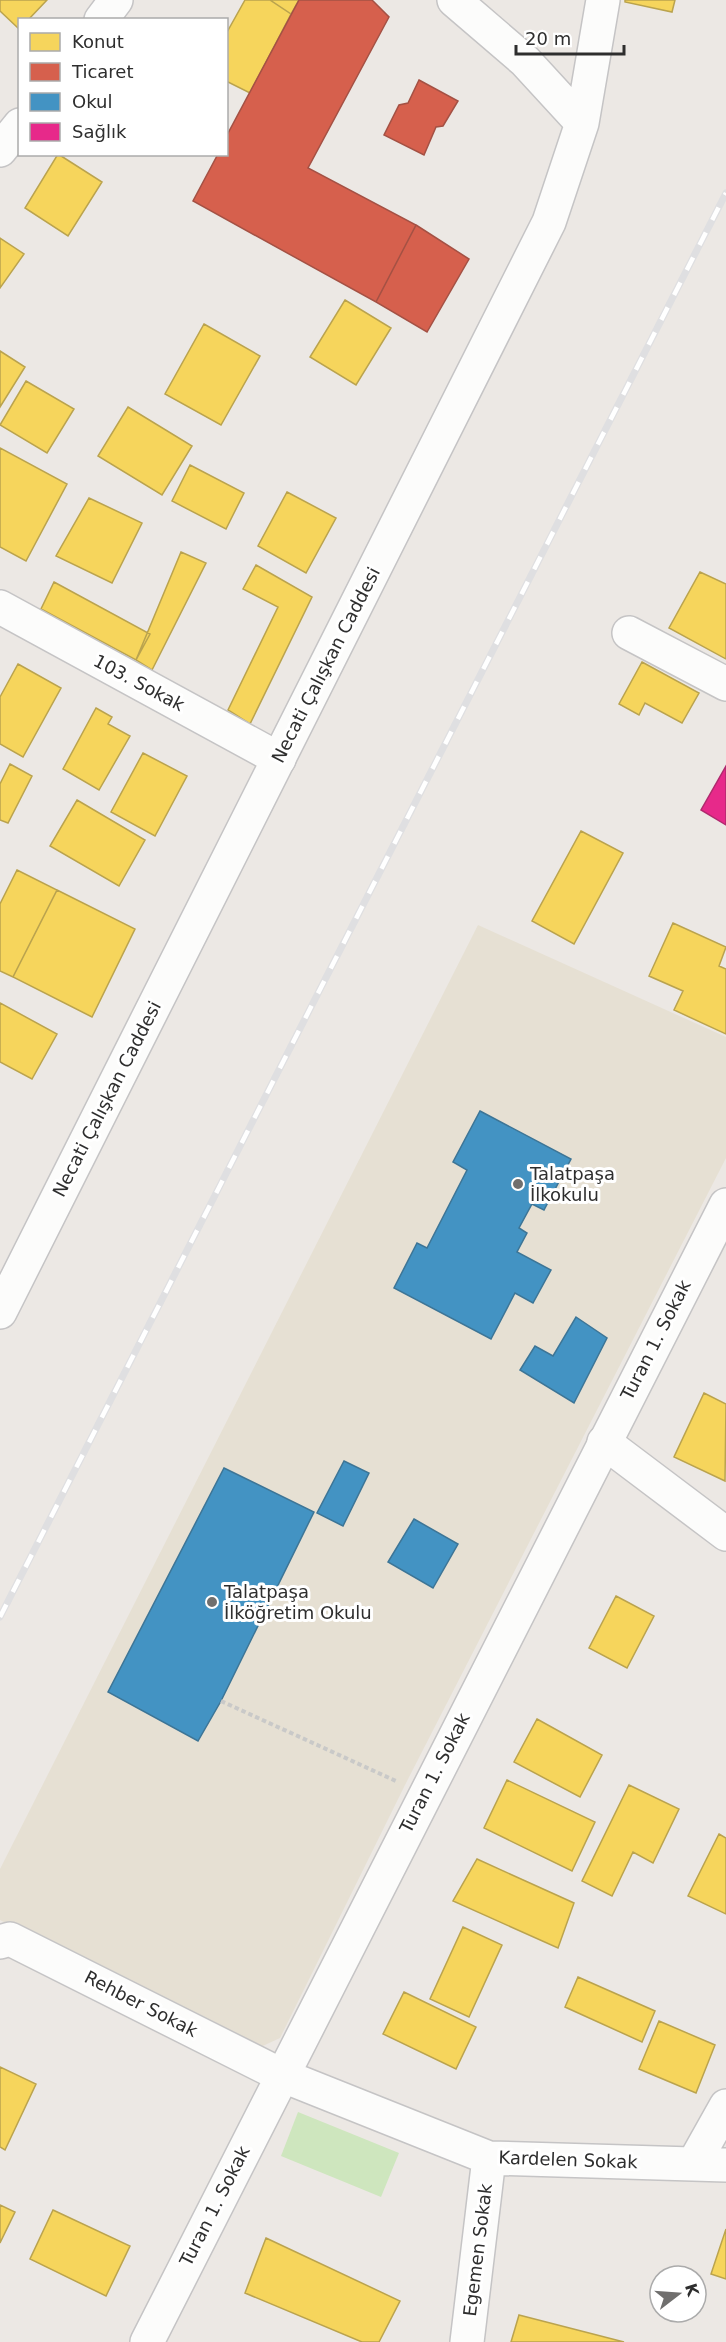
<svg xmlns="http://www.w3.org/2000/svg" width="726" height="2342" viewBox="0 0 726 2342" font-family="'DejaVu Sans',sans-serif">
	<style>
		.education { fill: #e6e0d3 }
		.green { fill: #cee6be }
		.homes { fill: #f6d55c; stroke: #baa34e; stroke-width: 1.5 }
		.shops { fill: #d6604d; stroke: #a45144; stroke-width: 1.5 }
		.schools { fill: #4393c3; stroke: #3d7596; stroke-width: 1.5 }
		.health { fill: #e7298a; stroke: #b02a6e; stroke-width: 1.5 }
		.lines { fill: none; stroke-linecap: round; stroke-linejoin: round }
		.minor-casing { stroke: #c5c4c5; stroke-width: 36 }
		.tertiary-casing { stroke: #c5c4c5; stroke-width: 36 }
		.path { stroke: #c9c9c8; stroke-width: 4; stroke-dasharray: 4.5 3; stroke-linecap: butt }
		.minor { stroke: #fcfcfb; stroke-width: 33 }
		.tertiary { stroke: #fcfcfb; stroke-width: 33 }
		.rail-casing { stroke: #dfdfe1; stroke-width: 7 }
		.rail { stroke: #fff; stroke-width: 4.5; stroke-dasharray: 14; stroke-linecap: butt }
		.poi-dot { fill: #706f6e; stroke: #fff; stroke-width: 2 }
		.labels { text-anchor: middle; stroke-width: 6; stroke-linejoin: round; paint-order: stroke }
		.street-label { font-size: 18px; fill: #2e2e2e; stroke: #fff }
		.poi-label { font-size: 18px; fill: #2e2e2e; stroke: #fff; text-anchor: start }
	</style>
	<rect width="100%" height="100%" fill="#ece8e4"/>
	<path class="education" d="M478,925L726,1037V1158L405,1785L280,2038L254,2050L0,1920V1869Z"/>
	<path class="green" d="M298,2112L399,2153L381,2197L281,2156Z"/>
	<path class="homes" d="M0,0H47L28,20H20L19,29L0,11Z
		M245,0H270L291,14L250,93L226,81V34Z
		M270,0H299L291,14Z
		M625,0H675L672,12L625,2Z
		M58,154L102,182L68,236L25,208Z
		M0,238L24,254L0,288Z
		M345,300L391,328L356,385L310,357Z
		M204,324L260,356L221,425L165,394Z
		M0,351L25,367L0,407Z
		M26,381L74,409L47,453L0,425Z
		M128,407L192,446L162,495L98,456Z
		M0,448L67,484L26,561L0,547Z
		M190,465L244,493L226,529L172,501Z
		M287,492L336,518L306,573L258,546Z
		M89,498L142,523L112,583L56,556Z
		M181,552L206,563L152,670L136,660Z
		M256,565L312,597L250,724L228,710L278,607L243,589Z
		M700,572L726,584V659L669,628Z
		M54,582L150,634L136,660L41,609Z
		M642,662L699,693L682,723L645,703L639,715L619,704Z
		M18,664L61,688L23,757L0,744V697Z
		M96,708L112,717L108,724L130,736L99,790L63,769Z
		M143,753L187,776L155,836L111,812Z
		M10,764L32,776L8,823L0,820V784Z
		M77,800L145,840L119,886L50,846Z
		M581,831L623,853L574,944L532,921Z
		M17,870L57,890L13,977L0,971V904Z
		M57,890L135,929L92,1017L13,977Z
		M673,923L726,947L719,966L726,969V1034L674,1010L683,991L649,976Z
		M0,1003L57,1034L32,1079L0,1062Z
		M704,1393L726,1404L725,1481L674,1457Z
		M616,1596L654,1616L627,1668L589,1648Z
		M537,1719L602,1755L580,1797L514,1762Z
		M507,1780L595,1822L572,1871L484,1828Z
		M629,1785L679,1809L653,1863L633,1852L612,1896L582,1881Z
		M719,1834L726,1838V1914L688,1896Z
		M477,1859L574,1903L558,1948L453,1901Z
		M463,1927L502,1945L469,2017L430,1999Z
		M578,1977L655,2011L642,2042L565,2007Z
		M404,1992L476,2027L456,2069L383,2034Z
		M659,2021L715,2045L696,2093L639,2069Z
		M0,2067L36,2084L5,2150L0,2147Z
		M0,2205L15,2212L0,2243Z
		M53,2210L130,2246L106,2296L30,2259Z
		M726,2229V2279L711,2274Z
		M266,2238L400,2301L379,2342H362L245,2293Z
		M519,2315L624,2342H511Z"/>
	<path class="shops" d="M299,0H372L389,17L308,168L416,225L376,302L193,201L218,154H226V137Z
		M419,80L458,101L443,126L436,127L424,155L384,135L399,105L408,103Z
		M416,225L469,259L427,332L376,302Z"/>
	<path class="schools" d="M480,1111L571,1159L544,1210L532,1204L519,1228L527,1233L517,1252L551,1270L533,1303L515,1293L491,1339L394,1288L417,1243L427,1248L467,1170L453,1162Z
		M576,1317L607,1338L574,1403L520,1370L535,1346L553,1356Z
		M344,1461L369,1473L343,1526L317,1513Z
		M224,1468L314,1512L221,1701L198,1741L108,1692Z
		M414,1519L458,1544L433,1588L388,1562Z"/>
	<path class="health" d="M726,766V825L701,810Z"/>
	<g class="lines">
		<defs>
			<path id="minor" d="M0,607L279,759
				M0,1942L10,1939L281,2075L489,2158L726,2165
				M694,2163L726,2106
				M147,2342L726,1205
				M467,2342L489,2158"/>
			<path id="tertiary" d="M454,0L525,61L582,123
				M101,20L116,0
				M0,150L20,125
				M629,633L726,684
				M0,1312L549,222L582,123L603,0
				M604,1442L726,1534"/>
		</defs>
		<use href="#minor" class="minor-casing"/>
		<use href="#tertiary" class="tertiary-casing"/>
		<path class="path" d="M221,1701L396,1781"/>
		<use href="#minor" class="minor"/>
		<use href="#tertiary" class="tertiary"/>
		<defs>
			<path id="rail" d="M0,1617L726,193"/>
		</defs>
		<use href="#rail" class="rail-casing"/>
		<use href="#rail" class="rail"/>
	</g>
	<g class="poi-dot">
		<circle cx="518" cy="1184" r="6"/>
		<circle cx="212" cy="1602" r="6"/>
	</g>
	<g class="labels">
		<g class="street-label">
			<text transform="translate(326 665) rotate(-63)" y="6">Necati Çalışkan Caddesi</text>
			<text transform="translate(139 683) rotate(28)" y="6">103. Sokak</text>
			<text transform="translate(107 1099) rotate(-63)" y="6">Necati Çalışkan Caddesi</text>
			<text transform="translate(656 1340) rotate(-63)" y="6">Turan 1. Sokak</text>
			<text transform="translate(435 1773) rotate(-63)" y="6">Turan 1. Sokak</text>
			<text transform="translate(141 2004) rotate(27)" y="6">Rehber Sokak</text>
			<text transform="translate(568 2160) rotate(2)" y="6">Kardelen Sokak</text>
			<text transform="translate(215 2206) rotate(-63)" y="6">Turan 1. Sokak</text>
			<text transform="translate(478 2250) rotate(-83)" y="6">Egemen Sokak</text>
		</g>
		<g class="poi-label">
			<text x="530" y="1180">Talatpaşa<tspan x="530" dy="21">İlkokulu</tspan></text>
			<text x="224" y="1598">Talatpaşa<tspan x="224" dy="21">İlköğretim Okulu</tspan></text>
		</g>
	</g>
	<rect x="18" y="18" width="210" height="138" fill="#ffffff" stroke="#ababab" stroke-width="1.5"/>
	<rect x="30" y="33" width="30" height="18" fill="#f6d55c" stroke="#ababab" stroke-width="1.5"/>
	<text x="72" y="48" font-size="18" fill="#2e2e2e">Konut</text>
	<rect x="30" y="63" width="30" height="18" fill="#d6604d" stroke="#ababab" stroke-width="1.5"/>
	<text x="72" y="78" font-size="18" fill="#2e2e2e">Ticaret</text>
	<rect x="30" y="93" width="30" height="18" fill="#4393c3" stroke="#ababab" stroke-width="1.5"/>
	<text x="72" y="108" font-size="18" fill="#2e2e2e">Okul</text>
	<rect x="30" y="123" width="30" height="18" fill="#e7298a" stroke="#ababab" stroke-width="1.5"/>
	<text x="72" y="138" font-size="18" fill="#2e2e2e">Sağlık</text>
	<g transform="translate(678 2294) rotate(73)"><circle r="28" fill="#ffffff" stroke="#ababab" stroke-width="1.5"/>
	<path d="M0-4.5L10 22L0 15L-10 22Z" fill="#706f6e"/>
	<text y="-9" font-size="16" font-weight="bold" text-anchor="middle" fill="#2e2e2e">K</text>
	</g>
	<path d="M516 45v9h108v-9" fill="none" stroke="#2e2e2e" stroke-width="3"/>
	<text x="525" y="45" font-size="18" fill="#2e2e2e" stroke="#ffffff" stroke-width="4.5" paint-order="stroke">20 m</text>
</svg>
